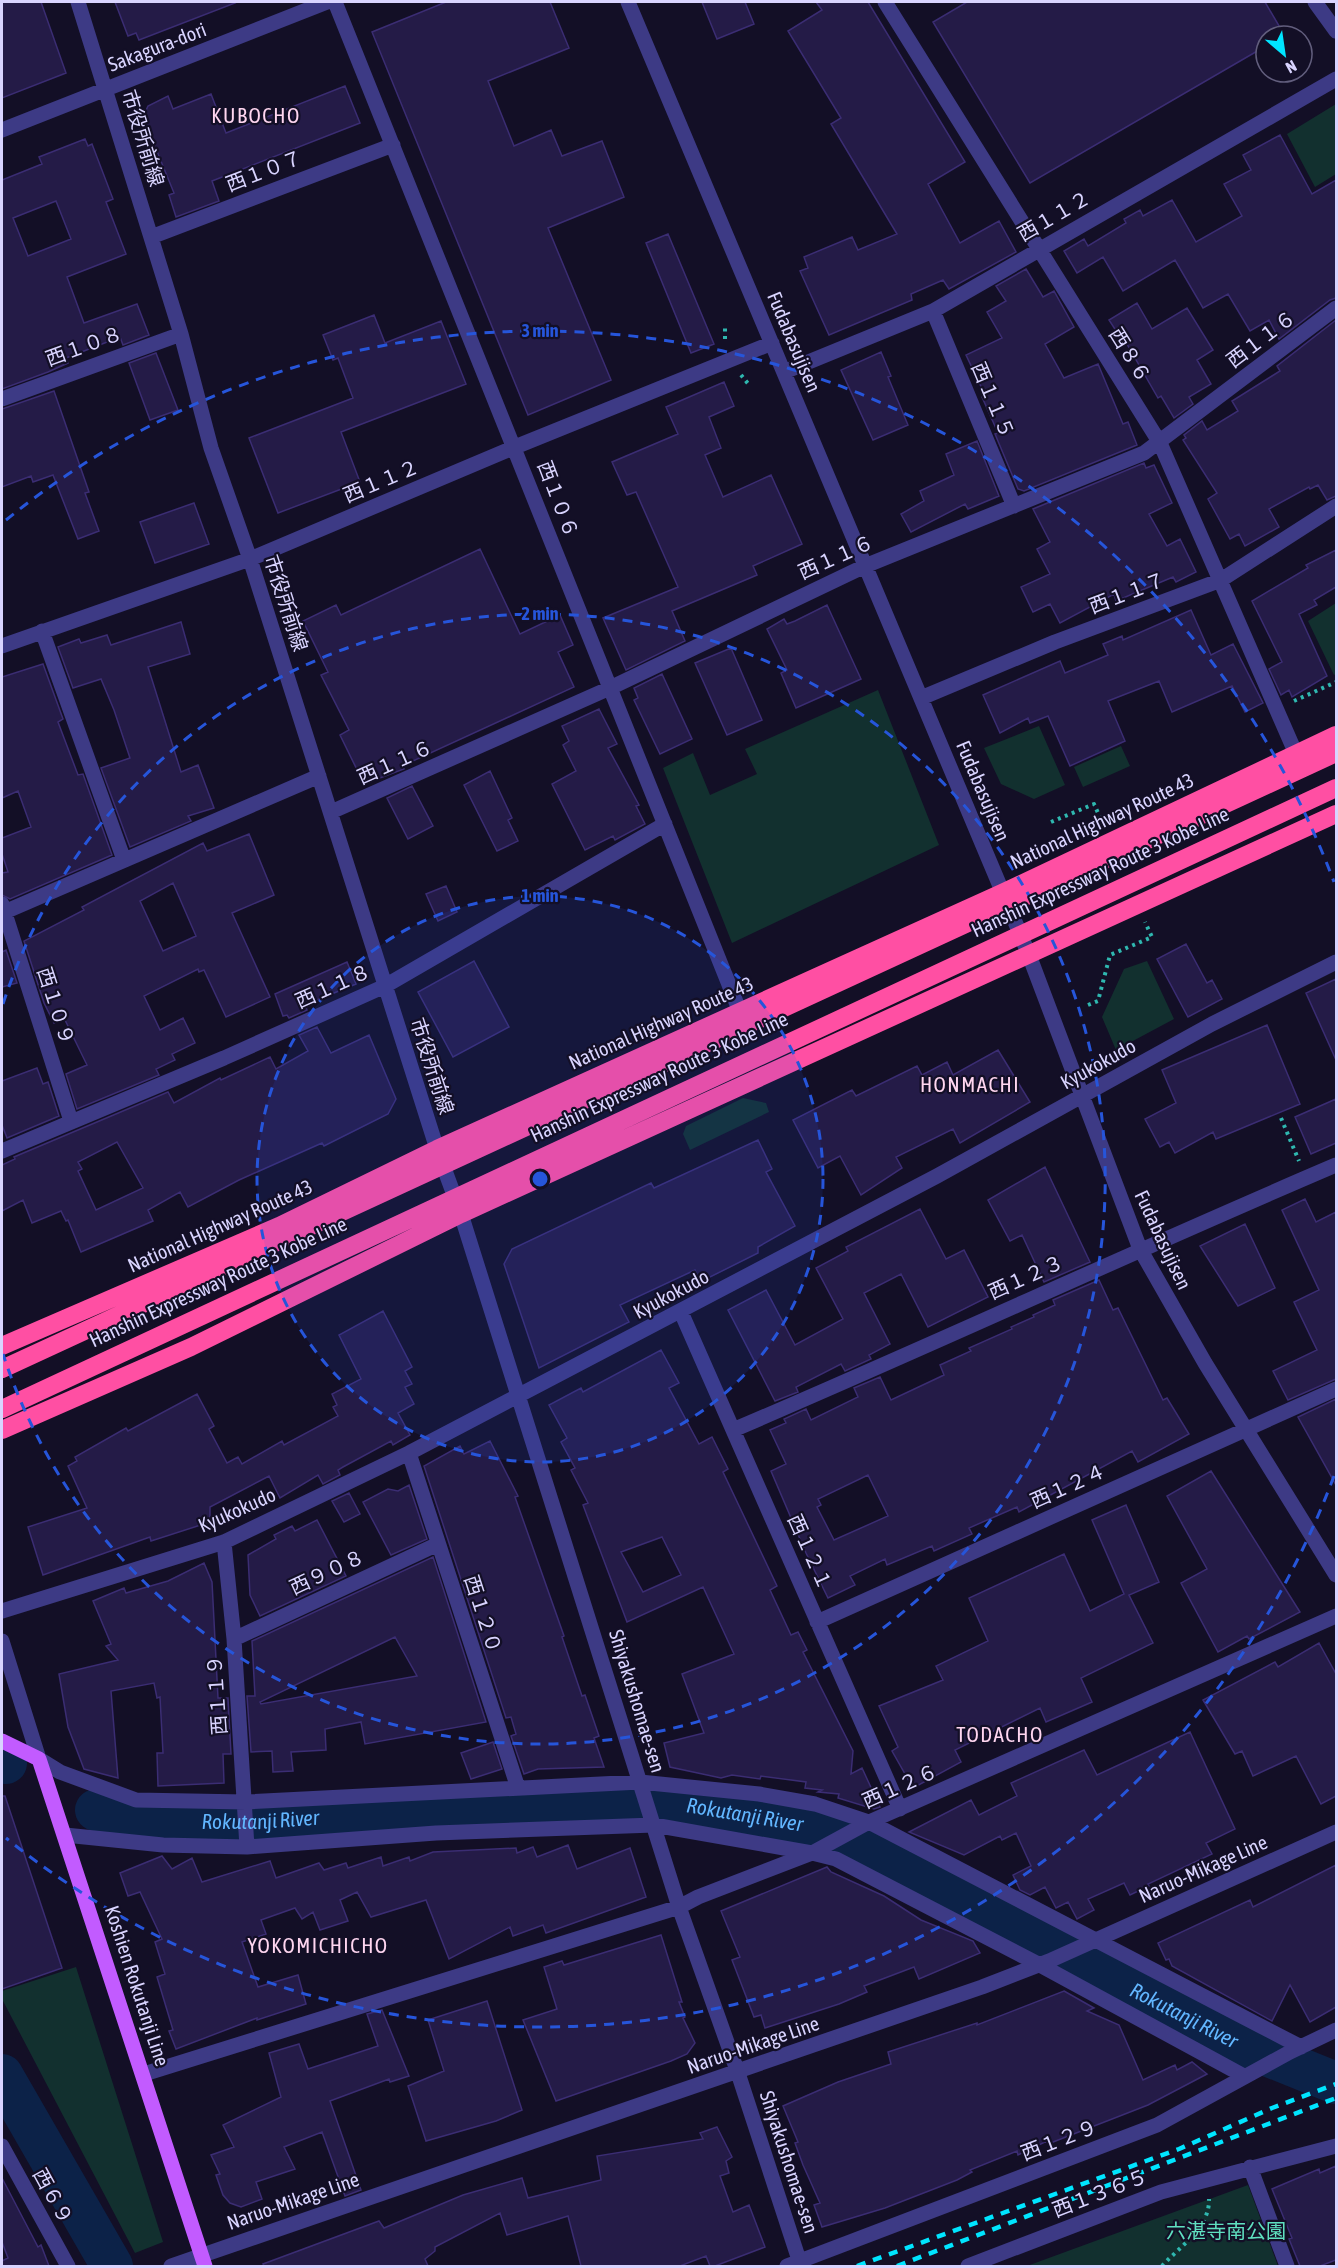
<svg xmlns="http://www.w3.org/2000/svg" width="1338" height="2268" viewBox="0 0 1338 2268" font-family="'Asap Condensed','Noto Sans JP',sans-serif">
	<style>
		.green { fill: #12302f }
		.lines { fill: none; stroke-linecap: round; stroke-linejoin: round }
		.river { stroke: #0c2248; stroke-width: 42 }
		.building { fill: #241b47; stroke: #3b2d73; stroke-width: 1.5; fill-rule: evenodd }
		.path { stroke: #2fb8b0; stroke-width: 4; stroke-dasharray: 3 4.5; stroke-linecap: butt }
		.minor { stroke: #3d3a85; stroke-width: 15 }
		.major { stroke: #c25bff; stroke-width: 15 }
		.highway { stroke: #ff4fa3; stroke-width: 18 }
		.rail { stroke: #00e5ff; stroke-width: 4.5; stroke-dasharray: 9 8; stroke-linecap: butt }
		.ring { fill: none; stroke: #2655da; stroke-width: 3; stroke-dasharray: 10 8 }
		.labels { text-anchor: middle; stroke-width: 4.5; stroke-linejoin: round; paint-order: stroke }
		.street-label { font-size: 20px; fill: #d9d4ff; stroke: #130f26 }
		.park-label { font-size: 20px; fill: #5fe0c0; stroke: #130f26 }
		.neighbourhood-label { font-size: 21px; letter-spacing: 1.5px; fill: #ffd6f0; stroke: #130f26 }
		.water-label { font-size: 21px; font-style: italic; fill: #62b6ff; stroke: #130f26 }
		.centre { fill: #2655da; stroke: #130f26; stroke-width: 3 }
		.ring-label { font-size: 18px; text-anchor: middle; font-weight: bold; fill: #2655da; stroke: #130f26; stroke-width: 4.5; stroke-linejoin: round; paint-order: stroke }
	</style>
	<rect width="100%" height="100%" fill="#130f26"/>
	<path class="green" d="M1336,104V174L1315,187L1287,134Z
		M1336,603V674L1334,675L1308,621Z
		M878,690L939,845L732,943L663,768L693,753L710,795L757,774L745,749Z
		M1039,726L1065,785L1034,799L1001,784L984,748Z
		M1121,746L1130,766L1083,787L1074,767Z
		M1147,961L1174,1019L1116,1050L1102,1017L1124,969Z
		M743,1098L766,1103L769,1112L690,1150L683,1134L686,1126Z
		M76,1967L163,2242L135,2253L2,1999V1991Z
		M1248,2185L1278,2266H1027Z"/>
	<g class="lines">
		<g class="river">
			<path d="M2,1761L6,1763"/>
			<path id="s1" d="M96,1810L139,1822H259L423,1810L616,1801L680,1804L811,1826L867,1846L1091,1968L1239,2044L1336,2083"/>
			<path d="M2,2075L112,2266"/>
		</g>
	</g>
	<path class="building" d="M2,2H41L66,73L2,98Z
		M115,2H234L235,3L139,40L136,33L128,36Z
		M446,2H550L569,48L488,81L514,146L551,130L562,156L602,141L624,197L548,228L611,380L528,415L372,32Z
		M702,2H745L754,24L717,39Z
		M816,2H868L965,162L928,184L960,243L999,221L1016,252L949,289L943,280L911,294L912,300L829,335L800,271L808,268L804,257L852,237L858,250L897,234L831,124L841,118L788,31L822,10Z
		M967,2H1265L1285,36H1266V46L1030,183L933,22Z
		M345,86L360,123L212,181L219,201L176,217L169,195L174,193L143,117L148,106L168,96L173,109L211,94L226,133Z
		M1280,135L1312,194L1336,180V298L1330,300L1279,339L1269,320L1250,331L1228,294L1203,308L1175,260L1123,291L1103,257L1077,273L1064,251L1084,239L1088,246L1126,223L1124,219L1140,210L1143,216L1172,200L1196,242L1242,216L1224,184L1251,170L1243,155Z
		M85,139L88,146L92,144L113,199L106,202L126,254L67,277L84,323L137,304L149,335L123,345L120,337L66,358L68,363L48,372L2,389V180L42,164L39,157ZM56,201L71,239L28,256L13,218Z
		M668,234L714,344L691,353L646,243Z
		M1026,269L1043,297L1054,291L1074,327L1045,344L1064,378L1098,364L1123,424L1128,422L1137,445L1024,491L1018,489L995,434L998,433L982,397L985,395L966,355L1002,338L987,312L1006,301L996,286Z
		M1137,303L1152,329L1187,308L1213,350L1197,360L1211,384L1189,397L1193,404L1174,418L1161,396L1158,398L1124,339L1122,340L1109,320Z
		M374,315L385,343L441,321L466,384L341,432L360,482L278,513L249,438L353,398L338,358L333,360L323,335Z
		M1336,320V496L1327,500L1318,485L1310,489L1309,487L1269,509L1279,527L1245,546L1239,534L1230,539L1208,499L1217,493L1183,440L1186,438L1184,435L1202,421L1207,430L1238,411L1232,401L1280,371L1277,366Z
		M881,352L891,376L888,377L908,425L873,440L841,370Z
		M156,353L178,410L150,420L129,363Z
		M724,382L734,406L709,417L721,448L705,455L723,497L771,475L802,544L753,566L757,575L672,611L685,641L626,670L603,618L678,587L636,492L627,495L612,462L678,434L666,407Z
		M54,391L89,492L85,493L99,531L78,539L53,475L33,482L31,476L2,487V409Z
		M977,441L999,496L968,509L965,504L911,532L901,514L924,501L920,491L954,475L946,454Z
		M1144,463L1146,468L1154,465L1172,503L1149,514L1167,546L1180,539L1196,572L1176,582L1173,577L1116,601L1114,594L1060,623L1050,604L1033,612L1021,587L1050,574L1037,549L1050,542L1033,509Z
		M194,503L209,544L155,563L140,522Z
		M480,549L520,634L560,615L573,645L558,652L574,687L402,766L404,769L364,784L340,735L349,730L321,675L328,672L303,621L336,605L341,615Z
		M1336,550V587L1314,600L1317,605L1299,614L1327,676L1292,697L1289,690L1281,695L1269,669L1282,662L1252,601L1308,568L1306,565Z
		M827,605L861,679L796,708L781,673L787,670L767,629L784,619L787,624L795,621Z
		M1191,610L1211,655L1233,644L1263,703L1245,712L1232,686L1172,712L1159,681L1108,701L1125,741L1070,766L1048,716L1030,723L1028,718L1000,733L983,695L1060,661L1065,673L1108,655L1103,644L1122,636L1123,640Z
		M181,622L190,654L148,667L181,772L198,765L214,808L188,816L191,821L130,847L101,768L130,758L114,710L101,679L73,688L58,647L79,639L81,643L107,635L111,645Z
		M731,648L762,720L727,735L695,663Z
		M43,664L63,719L58,722L78,775L83,774L112,855L10,899L2,895V873L8,872L2,854V838L31,827L18,791L2,798V677Z
		M662,674L692,739L660,754L634,700L638,698L634,688Z
		M599,709L617,744L608,748L639,805L636,806L645,824L615,840L613,836L585,850L552,784L576,771L563,745L569,741L562,726Z
		M490,771L512,818L508,820L518,841L497,851L464,785Z
		M412,786L433,826L408,839L387,798Z
		M249,834L274,895L232,913L270,997L226,1017L204,970L199,972L198,969L144,996L160,1030L183,1018L195,1043L172,1054L175,1060L156,1069L159,1075L77,1109L66,1074L87,1065L64,1018L54,1023L44,1003L24,941L84,910L82,907L203,843L207,851ZM173,883L196,936L163,951L140,901Z
		M446,886L457,912L438,921L426,894Z
		M1186,944L1207,983L1212,980L1222,999L1188,1017L1157,959Z
		M6,950L17,983L2,987V952Z
		M474,961L509,1027L453,1057L418,992Z
		M347,962L356,984L312,1002L313,1004L306,1007L307,1010L289,1018L287,1015L283,1016L275,994Z
		M1336,979V1060L1306,993Z
		M1267,1025L1300,1104L1216,1139L1213,1132L1175,1153L1169,1142L1160,1147L1145,1119L1176,1103L1162,1070Z
		M317,1027L331,1053L369,1035L396,1099L388,1114L324,1146L322,1143L239,1180L188,1207L180,1192L148,1210L153,1221L81,1252L68,1220L66,1221L61,1211L32,1223L23,1200L2,1211V1165L15,1159L14,1157L168,1092L174,1103L220,1078L221,1080L270,1057L276,1069L308,1051L299,1035ZM117,1142L143,1188L96,1210L78,1171L82,1169L78,1162Z
		M998,1050L1030,1102L960,1143L953,1129L896,1157L902,1168L861,1195L840,1156L818,1168L793,1120L852,1090L856,1096L917,1066L922,1075L947,1062L953,1075Z
		M37,1068L43,1084L48,1082L59,1116L7,1138L2,1125V1081Z
		M1336,1099V1143L1311,1154L1295,1117Z
		M758,1140L772,1169L766,1172L795,1226L758,1247V1253L700,1282L695,1270L620,1305L629,1322L539,1368L504,1264L512,1249L651,1183L654,1188Z
		M1045,1167L1090,1262L1044,1282L1022,1235L1010,1241L988,1200Z
		M1305,1199L1316,1222L1336,1212V1379L1288,1400L1273,1371L1317,1350L1294,1302L1319,1290L1282,1210Z
		M920,1209L946,1259L964,1250L988,1297L928,1327L901,1274L864,1293L890,1344L869,1355L871,1359L845,1371L841,1364L796,1387L798,1392L775,1401L728,1310L766,1290L795,1345L843,1319L816,1268L848,1251L846,1247Z
		M1245,1224L1275,1288L1238,1306L1200,1246Z
		M1099,1280L1113,1310L1118,1308L1163,1400L1167,1398L1189,1434L1138,1462L1132,1451L1019,1512L1017,1507L969,1528L972,1534L934,1551L932,1546L887,1565L885,1559L850,1576L855,1585L828,1598L806,1553L771,1471L786,1464L770,1430L786,1423L784,1419L806,1409L811,1420L858,1397L854,1388L880,1377L891,1400L944,1375L940,1365L971,1351L969,1348L1012,1329L1011,1327L1034,1317L1033,1315L1055,1305L1053,1300ZM868,1475L888,1516L834,1540L817,1507L821,1505L818,1499Z
		M383,1311L412,1367L405,1371L412,1384L405,1387L414,1404L398,1413L410,1435L393,1445L391,1441L343,1467L338,1470L340,1475L323,1484L318,1475L280,1498L269,1476L210,1507V1522L151,1541L150,1537L43,1575L28,1527L87,1508L68,1466L77,1461L75,1457L126,1428L128,1431L197,1394L214,1426L209,1429L227,1463L238,1457L242,1464L282,1441L284,1445L338,1416L333,1407L337,1405L332,1394L361,1379L339,1335Z
		M661,1350L679,1383L669,1388L699,1444L712,1437L728,1469L723,1472L777,1586L770,1590L791,1635L798,1632L807,1650L803,1652L853,1751L851,1774L862,1768L880,1807L874,1809L838,1798L839,1794L818,1792L822,1790L805,1788L806,1782L761,1776L760,1779L732,1775L721,1778L670,1767L664,1743L704,1733L682,1674L734,1654L703,1587L627,1622L583,1505L588,1503L571,1470L575,1468L561,1442L567,1438L549,1405L581,1388L583,1392ZM662,1537L681,1575L643,1592L621,1552Z
		M1336,1399V1485L1298,1417Z
		M490,1441L518,1496L515,1497L564,1636L562,1637L582,1696L585,1695L599,1736L594,1738L604,1767L538,1769L524,1774L511,1736L516,1734L511,1717L506,1718L424,1466L460,1446L464,1454Z
		M1211,1471L1300,1612L1249,1639L1247,1636L1218,1652L1181,1583L1207,1569L1167,1496Z
		M409,1485L427,1539L391,1555L363,1502L388,1489L398,1491Z
		M349,1493L360,1514L344,1522L332,1501Z
		M1126,1505L1159,1582L1129,1595L1153,1643L1081,1678L1092,1702L1046,1722L1040,1708L955,1750L961,1762L913,1788L892,1751L898,1747L879,1706L943,1680L936,1666L988,1641L969,1598L1064,1554L1090,1611L1124,1594L1092,1520Z
		M317,1520L346,1576L260,1616L250,1595L248,1555L276,1539L274,1535L292,1526L295,1531Z
		M433,1557L486,1722L365,1744L361,1722L325,1729L326,1750L291,1752L293,1771L273,1772L272,1751L251,1752L247,1696H255L252,1641ZM395,1637L417,1676L261,1704L260,1702Z
		M204,1563L212,1582L218,1698H228L231,1754H223L224,1783L158,1786L157,1753H163L160,1697L157,1698L154,1683L111,1691L118,1778L84,1769L68,1727L59,1674L118,1660L106,1646L111,1644L93,1601L124,1588L126,1593L168,1581Z
		M1319,1643L1336,1674V1796L1321,1804L1296,1756L1253,1776L1242,1751L1235,1754L1203,1700L1275,1662L1278,1667Z
		M1190,1732L1235,1829L1206,1843L1212,1854L1148,1884L1149,1886L1130,1895L1124,1883L1088,1899L1094,1910L1077,1919L1068,1902L1056,1908L1045,1887L1030,1895L1020,1890L1013,1875L1031,1866L1016,1833L1002,1840L1000,1836L964,1855L909,1832L971,1800L979,1815L1017,1796L1011,1783L1084,1750L1097,1775Z
		M493,1742L502,1769L471,1779L461,1753Z
		M2,1796H5L62,1968L2,1989Z
		M568,1845L577,1869L630,1848L646,1897L546,1933L543,1925L513,1936L510,1927L449,1959L426,1900L371,1917L357,1892L340,1900L348,1921L320,1930L313,1912L302,1919L295,1908L261,1920L266,1934L242,1942L258,1987L298,1975L306,2004L257,2020V2018L176,2049L169,2031L173,2030L157,1977L165,1974L155,1942L162,1939L140,1892L128,1896L120,1873L162,1856L172,1869L192,1858L202,1882L270,1861L276,1878L319,1863L324,1870L346,1863L348,1868L381,1857L383,1866L409,1857L410,1861L433,1852L516,1848L517,1853L533,1847L537,1857Z
		M1336,1865V2007L1310,2022L1290,1985L1272,2021L1172,1966L1169,1959L1166,1960L1158,1943L1250,1900L1253,1907Z
		M827,1867L831,1872L884,1896L921,1920L973,1941L980,1953L919,1979L914,1967L864,1986L867,1992L839,2004L765,2028L761,2015L754,2017L732,1960L740,1957L721,1911Z
		M661,1935L682,2002H679L685,2017L683,2018L695,2043L687,2054L671,2061L556,2101L523,2020L557,2009L544,1967L562,1961L564,1965Z
		M1064,1991L1094,2008L1087,2011L1119,2025L1143,2080L1175,2065L1177,2070L1192,2062L1207,2074L1148,2105L1048,2144L1047,2141L1018,2155L1017,2151L970,2170L972,2172L957,2180L885,2208L822,2227L814,2205L820,2203L803,2165L795,2143L798,2142L783,2106L838,2082L891,2064L888,2052L977,2023V2025Z
		M487,2001L522,2110L496,2121L426,2141L408,2086L444,2071L428,2020Z
		M382,2010L409,2076L390,2082L389,2079L330,2101L361,2190L345,2196L322,2132L284,2147L295,2169L256,2182L262,2199L241,2207L230,2203L223,2195L216,2175L220,2174L211,2155L234,2147L223,2125L281,2097L269,2053L299,2044L308,2069L378,2046L367,2014Z
		M717,2127L732,2157L726,2161L729,2173L720,2176L733,2212L749,2205L765,2247L715,2266H710L706,2256L680,2266H581L568,2216L507,2235L500,2213L435,2247V2251L425,2259L428,2266H264L263,2264L379,2221L384,2228L463,2195L522,2178L528,2198L601,2180L597,2156L703,2139L700,2133Z
		M1336,2166V2260L1320,2266H1300L1289,2239L1292,2238L1272,2189L1319,2169L1320,2173Z
		M2,2178L38,2247L41,2245L49,2266H2V2261L8,2258L2,2242Z"/>
	<g class="lines">
		<path class="path" d="M725,339V324
			M741,375L750,386
			M1294,701L1336,682
			M1051,822L1094,804L1103,824
			M1088,1005L1098,1001L1110,955L1152,937L1145,922
			M1281,1118L1299,1161
			M1162,2266C1179,2247 1210,2228 1209,2199"/>
		<path class="minor" d="M78,2L181,334L211,448L250,559L437,1149L461,1214L679,1907L738,2073L801,2266
			M335,2L740,1012
			M628,2L1029,955L1140,1249L1205,1363L1336,1575
			M885,2L1160,443L1296,754
			M1315,2L1336,31
			M2,130L327,2
			M151,237L393,145
			M933,311L1014,506
			M784,372L933,311L1336,79
			M2,399L181,334
			M42,631L124,860
			M2,646L250,559L515,447L772,343
			M921,698L1055,642L1221,580L1336,506
			M331,812L610,688L865,566L1144,453L1336,308
			M2,904L71,1121
			M2,913L319,776
			M2,1151L224,1058L385,986L665,824
			M681,1312L900,1809
			M733,1430C935,1344 1134,1251 1336,1165
			M409,1453L518,1788
			M224,1542L234,1639L247,1847
			M2,1611L224,1542L409,1453L937,1176L1212,1024L1336,962
			M817,1622L1336,1389
			M234,1639L438,1544
			M2,1641L39,1759L60,1772L136,1800L246,1802L640,1782L759,1794L815,1804L869,1822L1301,2047
			M65,1835L163,1845L247,1847L436,1833L654,1825L812,1853L836,1859L1040,1965L1244,2076
			M144,2074L679,1907L698,1897L812,1853L869,1822L1336,1616
			M2,2146L68,2266
			M1250,2167L1287,2266
			M171,2266L982,1987L1049,1961L1336,1832
			M787,2266L1157,2125L1290,2052L1336,2030
			M968,2266L1161,2192L1336,2146"/>
		<path class="major" d="M2,1741L39,1759L205,2266"/>
		<path class="highway" d="M2,1346L279,1226L437,1149L1002,893L1336,735
			M2,1369L1336,753
			M2,1409L1336,788
			M2,1430L191,1347L461,1214L1336,814"/>
		<path class="rail" d="M857,2266L1179,2149L1272,2108L1336,2084
			M897,2266L1336,2098"/>
	</g>
	<circle cx="540" cy="1179" r="283" fill="#2655da" fill-opacity=".12"/>
	<g class="ring">
		<circle cx="540" cy="1179" r="283"/>
		<path d="M3 1004A565 565 0 1 1 3 1354"/>
		<path d="M1334 1476A848 848 0 0 1 6 1838M6 520A848 848 0 0 1 1334 882"/>
	</g>
	<g class="labels">
		<g class="street-label">
			<text transform="translate(157 47) rotate(-21)" y="7">Sakagura-dori</text>
			<text transform="translate(143 138) rotate(73)" y="7">市役所前線</text>
			<text transform="translate(264 171) rotate(-21)" y="7">西１０７</text>
			<text transform="translate(1054 216) rotate(-30)" y="7">西１１２</text>
			<text transform="translate(1261 339) rotate(-37)" y="7">西１１６</text>
			<text transform="translate(794 342) rotate(67)" y="7">Fudabasujisen</text>
			<text transform="translate(84 346) rotate(-20)" y="7">西１０８</text>
			<text transform="translate(1130 355) rotate(58)" y="7">西８６</text>
			<text transform="translate(993 400) rotate(67)" y="7">西１１５</text>
			<text transform="translate(381 481) rotate(-23)" y="7">西１１２</text>
			<text transform="translate(558 499) rotate(69)" y="7">西１０６</text>
			<text transform="translate(836 557) rotate(-24)" y="7">西１１６</text>
			<text transform="translate(1127 593) rotate(-21)" y="7">西１１７</text>
			<text transform="translate(286 603) rotate(72)" y="7">市役所前線</text>
			<text transform="translate(395 762) rotate(-24)" y="7">西１１６</text>
			<text transform="translate(983 791) rotate(67)" y="7">Fudabasujisen</text>
			<text transform="translate(1102 821) rotate(-25)" y="7">National Highway Route 43</text>
			<text transform="translate(1100 872) rotate(-25)" y="7">Hanshin Expressway Route 3 Kobe Line</text>
			<text transform="translate(333 986) rotate(-24)" y="7">西１１８</text>
			<text transform="translate(56 1006) rotate(72)" y="7">西１０９</text>
			<text transform="translate(661 1023) rotate(-24)" y="7">National Highway Route 43</text>
			<text transform="translate(1098 1064) rotate(-29)" y="7">Kyukokudo</text>
			<text transform="translate(432 1066) rotate(72)" y="7">市役所前線</text>
			<text transform="translate(659 1077) rotate(-25)" y="7">Hanshin Expressway Route 3 Kobe Line</text>
			<text transform="translate(220 1226) rotate(-24)" y="7">National Highway Route 43</text>
			<text transform="translate(1163 1240) rotate(65)" y="7">Fudabasujisen</text>
			<text transform="translate(1026 1277) rotate(-24)" y="7">西１２３</text>
			<text transform="translate(218 1282) rotate(-25)" y="7">Hanshin Expressway Route 3 Kobe Line</text>
			<text transform="translate(671 1294) rotate(-28)" y="7">Kyukokudo</text>
			<text transform="translate(1068 1486) rotate(-24)" y="7">西１２４</text>
			<text transform="translate(237 1510) rotate(-24)" y="7">Kyukokudo</text>
			<text transform="translate(810 1552) rotate(66)" y="7">西１２１</text>
			<text transform="translate(327 1572) rotate(-25)" y="7">西９０８</text>
			<text transform="translate(483 1614) rotate(72)" y="7">西１２０</text>
			<text transform="translate(217 1695) rotate(-94)" y="7">西１１９</text>
			<text transform="translate(637 1701) rotate(73)" y="7">Shiyakushomae-sen</text>
			<text transform="translate(900 1786) rotate(-24)" y="7">西１２６</text>
			<text transform="translate(1203 1869) rotate(-24)" y="7">Naruo-Mikage Line</text>
			<text transform="translate(137 1986) rotate(72)" y="7">Koshien Rokutanji Line</text>
			<text transform="translate(753 2045) rotate(-19)" y="7">Naruo-Mikage Line</text>
			<text transform="translate(1059 2140) rotate(-21)" y="7">西１２９</text>
			<text transform="translate(789 2162) rotate(72)" y="7">Shiyakushomae-sen</text>
			<text transform="translate(1100 2193) rotate(-21)" y="7">西１３６５</text>
			<text transform="translate(53 2196) rotate(61)" y="7">西６９</text>
			<text transform="translate(293 2201) rotate(-19)" y="7">Naruo-Mikage Line</text>
		</g>
		<g class="park-label">
			<text x="1226" y="2238">六湛寺南公園</text>
		</g>
		<g class="neighbourhood-label">
			<text x="256" y="123">KUBOCHO</text>
			<text x="970" y="1092">HONMACHI</text>
			<text x="1000" y="1742">TODACHO</text>
			<text x="318" y="1953">YOKOMICHICHO</text>
		</g>
		<g class="water-label">
			<text dy="7" stroke="none"><textPath href="#s1" startOffset="652">Rokutanji River</textPath></text>
			<text dy="7" stroke="none"><textPath href="#s1" startOffset="166">Rokutanji River</textPath></text>
			<text dy="7" stroke="none"><textPath href="#s1" startOffset="1138">Rokutanji River</textPath></text>
		</g>
	</g>
	<circle cx="540" cy="1179" r="9" class="centre"/>
	<g class="ring-label">
		<text x="540" y="337">3 min</text>
		<text x="540" y="620">2 min</text>
		<text x="540" y="902">1 min</text>
	</g>
	<rect width="1338" height="2268" fill="none" stroke="#d9d4ff" stroke-width="6"/>
	<g transform="translate(1284 54) rotate(151)"><circle r="28" fill="#130f26" stroke="#625e7d" stroke-width="1.5"/>
	<path d="M0-4.5L10 22L0 15L-10 22Z" fill="#00e5ff"/>
	<text y="-9" font-size="16" font-weight="bold" text-anchor="middle" fill="#d9d4ff">N</text>
	</g>
</svg>
